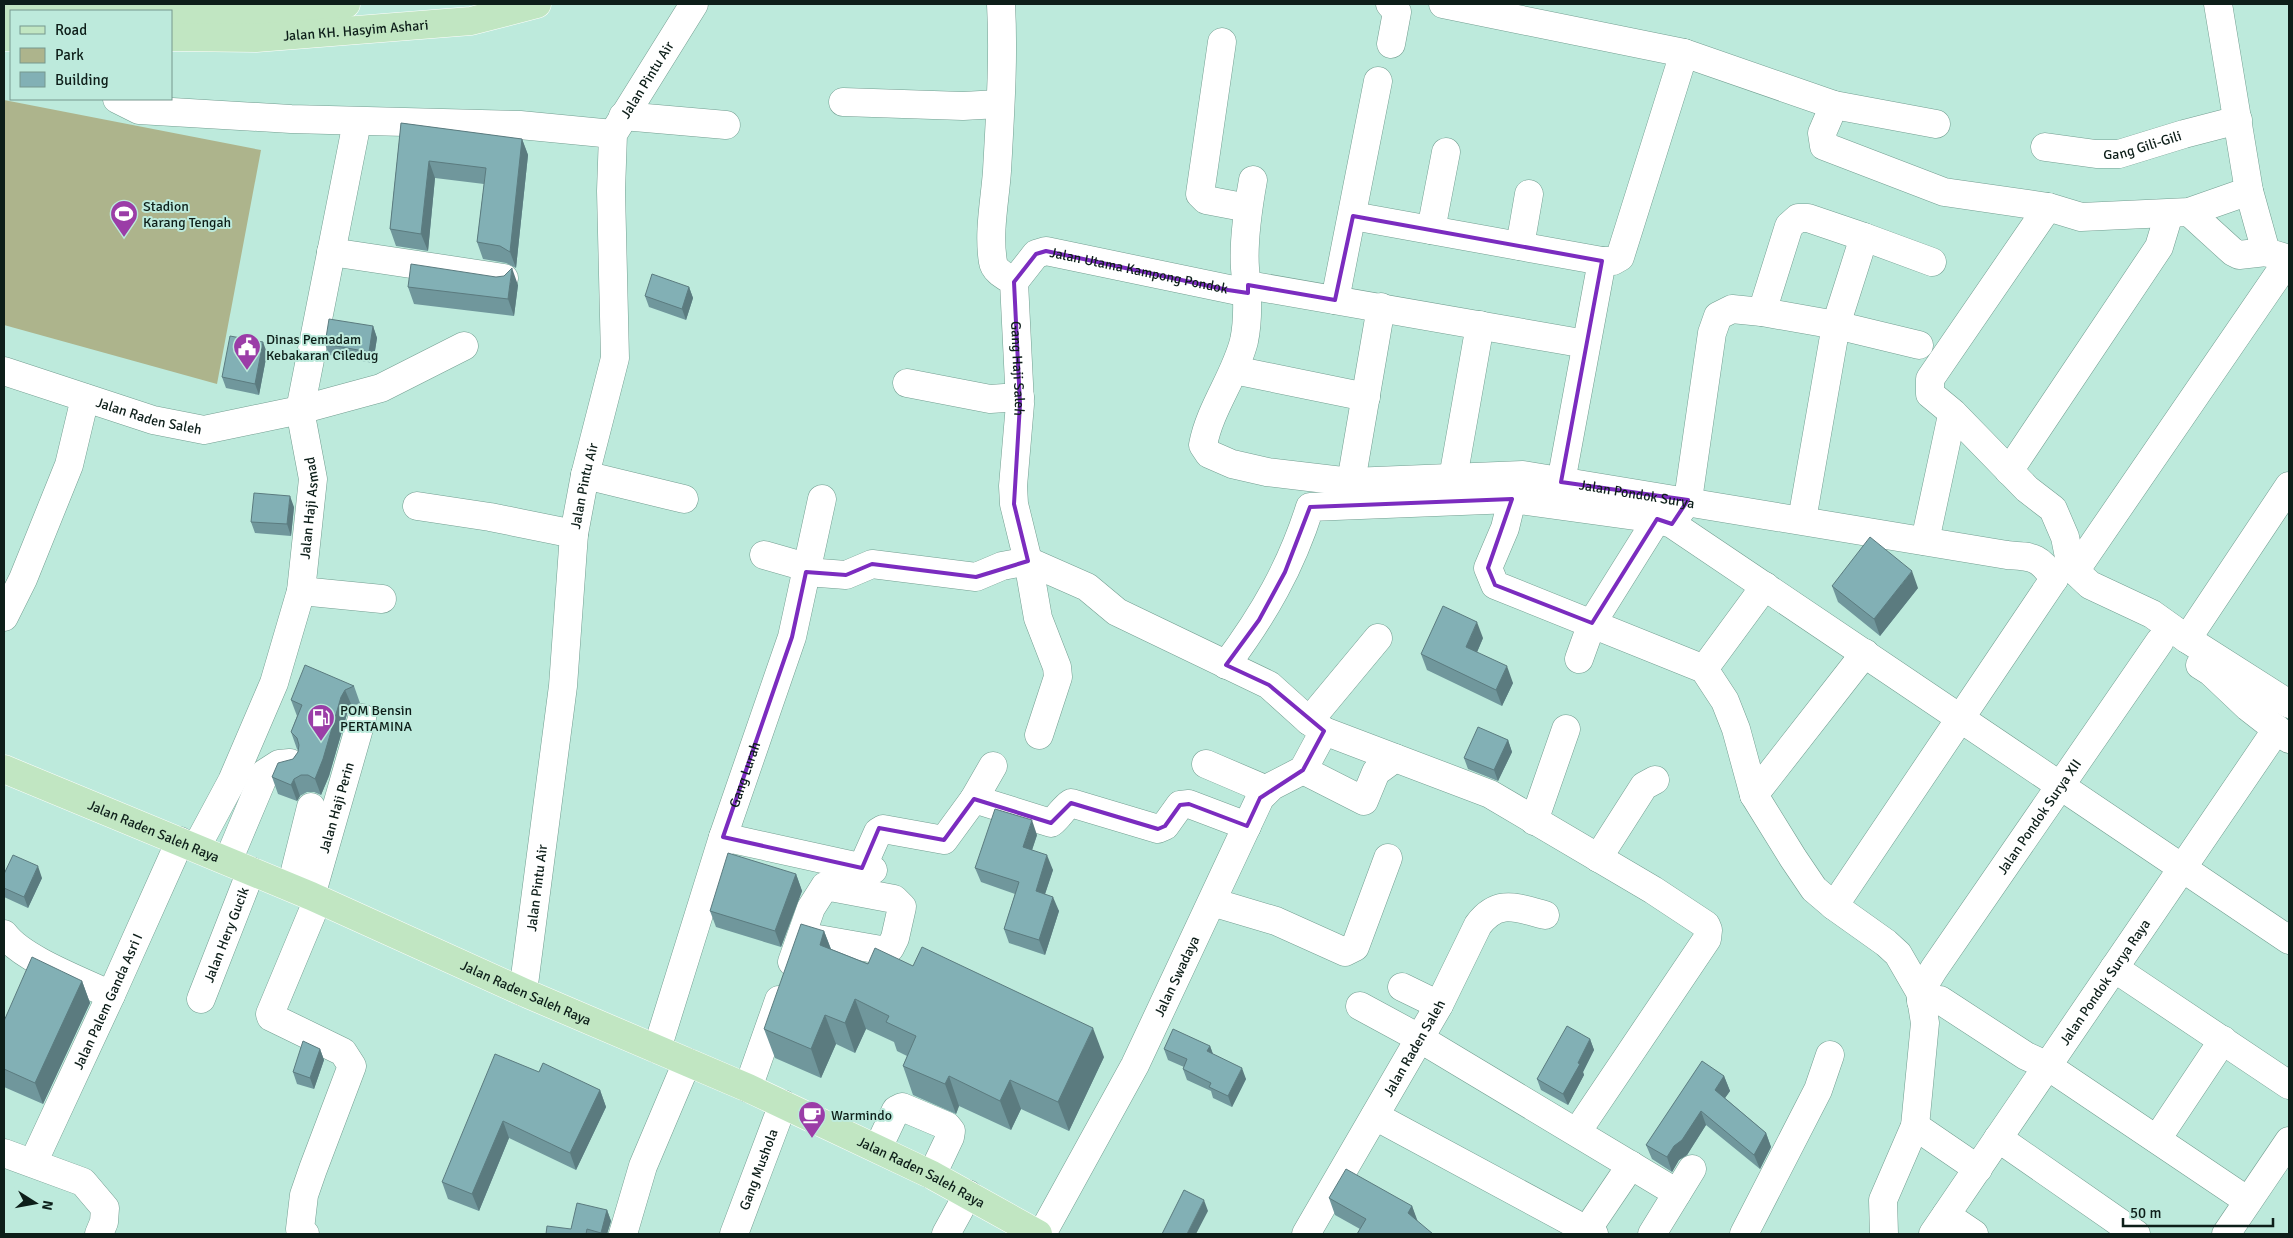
<svg xmlns="http://www.w3.org/2000/svg" width="2293" height="1238" viewBox="0 0 2293 1238" font-family="Signika,sans-serif">
	<style>
		.green { fill: #adb48c }
		.lines { fill: none; stroke-linecap: round; stroke-linejoin: round }
		.minor-casing { stroke: #739e91; stroke-width: 29 }
		.major-casing { stroke: #fff; stroke-width: 29 }
		.minor { stroke: #fff; stroke-width: 28 }
		.major { stroke: #c1e6c2; stroke-width: 28 }
		.wall { fill: #70979c }
		.shaded-wall { fill: #5b7b7f }
		.building { fill: #82b0b5; stroke: #5b7b7f }
		.marked { fill: none; stroke: #7b2cbf; stroke-width: 4; stroke-linejoin: round }
		.labels { text-anchor: middle; stroke-width: 4; stroke-linejoin: round; paint-order: stroke }
		.street-label { font-size: 14px; fill: #0d1e19; stroke: #bdeadc }
		.poi-label { font-size: 14px; fill: #0d1e19; stroke: #bdeadc; text-anchor: start }
	</style>
	<rect width="100%" height="100%" fill="#bdeadc"/>
	<path class="green" d="M4,100L261,150L217,384L4,325Z"/>
	<g class="lines">
		<defs>
			<g id="minor">
				<path id="s1" d="M1001,4C1004,59 1000,116 997,171C995,200 988,232 993,262C994,271 1007,277 1014,282L1020,404L1013,486L1014,504L1028,561L1038,618L1057,667L1058,677L1039,735"/>
				<path d="M1390,4L1397,12L1391,44"/>
				<path d="M2218,4L2249,191L2266,252L2289,259"/>
				<path d="M1222,42L1200,194L1206,200L1248,208"/>
				<path d="M1684,53L1834,105L1936,124"/>
				<path d="M117,99L139,110L291,119L520,125L613,134"/>
				<path d="M843,102L963,106L999,104"/>
				<path d="M1834,105L1822,133L1824,146L1944,192L2048,207L2081,217L2189,212L2249,191"/>
				<path d="M623,116L726,125"/>
				<path id="s2" d="M2045,147L2096,154H2119L2184,134L2238,120"/>
				<path id="s3" d="M1253,180C1248,208 1243,240 1245,268C1247,292 1249,317 1244,341C1235,377 1210,408 1203,445L1209,454L1232,464L1267,472L1351,482L1523,475L2007,555C2033,557 2039,556 2054,579"/>
				<path d="M2048,207L1930,379V394L1953,413L2027,489L2053,509L2065,537L2069,557L2075,571L2090,585L2152,614L2187,639L2289,704"/>
				<path d="M2189,212L2233,252L2239,255L2266,252"/>
				<path d="M1353,216L1602,261H1613L1620,257L1684,53L1443,4"/>
				<path d="M1431,230L1446,152"/>
				<path d="M1520,246L1529,194"/>
				<path d="M331,252L504,278"/>
				<path id="s4" d="M1014,282L1036,254L1046,251L1248,293"/>
				<path d="M1248,285L1586,344"/>
				<path d="M1335,300L1378,81"/>
				<path d="M1762,312L1789,226L1798,218H1808L1864,237L1932,262"/>
				<path d="M1234,370L1366,397"/>
				<path id="s5" d="M4,371L153,420L204,430L300,410L381,388L464,346"/>
				<path d="M907,383L990,399L1020,397"/>
				<path d="M2009,471L2159,247L2169,214"/>
				<path d="M585,475L684,499"/>
				<path d="M1453,478L1480,325"/>
				<path d="M1351,482L1381,307"/>
				<path d="M1561,482L1602,261"/>
				<path d="M417,506L490,517L574,534"/>
				<path d="M1678,514L1688,500L1712,333L1718,316L1732,309L1762,312L1836,325L1919,345"/>
				<path d="M1802,520L1836,325L1864,237"/>
				<path d="M1925,541L1952,415"/>
				<path d="M764,555L806,567"/>
				<path d="M2075,571L2289,259"/>
				<path d="M806,572L846,575L872,564L976,577L1002,566L1028,561L1087,587L1117,612L1269,685L1309,721L1324,731L1490,794L1653,890L1706,925L1708,930L1707,939L1577,1132"/>
				<path d="M301,591L382,599"/>
				<path d="M4,617L23,579L69,465L85,398"/>
				<path d="M2187,639L2289,486"/>
				<path d="M1579,659L1592,623L1657,519"/>
				<path d="M1226,665C1264,614 1291,567 1310,507L1512,499"/>
				<path d="M2200,665L2211,672L2248,707L2289,739"/>
				<path d="M1704,669L1765,586"/>
				<path d="M1309,721L1378,638"/>
				<path d="M1206,764L1267,790"/>
				<path d="M1303,770L1364,801L1376,772L1395,758"/>
				<path d="M1754,795L1865,653"/>
				<path d="M974,799L993,766"/>
				<path d="M1534,821L1566,729"/>
				<path d="M723,837L873,870"/>
				<path id="s6" d="M196,848L232,781L274,683L301,591L313,479L300,410L357,122"/>
				<path d="M1598,858L1644,786L1655,780"/>
				<path d="M228,861L265,773L279,764L290,763"/>
				<path d="M862,868L878,832L883,829L944,840L974,799L1051,823C1059,817 1063,808 1071,803L1158,829L1165,826L1180,805L1189,804L1247,826"/>
				<path d="M291,887L311,807"/>
				<path id="s7" d="M311,896L362,718"/>
				<path d="M1212,902L1276,921L1345,952L1355,947L1388,858"/>
				<path d="M1834,906L2054,579"/>
				<path d="M4,934C22,959 82,981 111,995"/>
				<path d="M792,962L811,908L825,886L894,899L902,907L895,938L890,948L881,950L801,936"/>
				<path d="M2114,968L2289,1085"/>
				<path d="M1402,987L1439,1005"/>
				<path id="s8" d="M523,992L563,686L574,534L585,475L615,358L611,191L613,134L694,4"/>
				<path id="s9" d="M1920,992L1934,969L2160,641"/>
				<path id="s10" d="M201,999L251,871"/>
				<path d="M1921,1001L1940,1000L2026,1056L2046,1065L2248,1201"/>
				<path d="M1360,1006L1419,1038L1677,1193"/>
				<path id="s11" d="M657,1049L723,837L792,637L822,499"/>
				<path d="M748,1088L779,1000"/>
				<path d="M1375,1116L1594,1234"/>
				<path d="M1915,1126L1978,1169"/>
				<path d="M1998,1138L2136,1234"/>
				<path d="M2157,1139L2223,1040"/>
				<path d="M878,1148L896,1110L902,1107L947,1126L951,1131L950,1137L932,1175"/>
				<path d="M4,1153L83,1182L105,1208L104,1222L99,1234"/>
				<path id="s12" d="M33,1163L111,995L180,841"/>
				<path d="M1946,1215L1974,1234"/>
				<path d="M1587,1230L1631,1165"/>
				<path d="M305,1234L300,1229L304,1195L313,1169L352,1066L343,1052L271,1017L270,1014L318,899"/>
				<path d="M623,1234L643,1166L687,1062"/>
				<path id="s13" d="M734,1234L783,1104"/>
				<path d="M946,1234L968,1194"/>
				<path id="s14" d="M1042,1234L1135,1065L1260,798L1272,786L1303,770L1324,731"/>
				<path id="s15" d="M1306,1234L1439,1005L1478,925C1498,898 1517,908 1545,915"/>
				<path d="M1652,1234L1692,1169"/>
				<path d="M1744,1234L1818,1090L1830,1055"/>
				<path d="M1884,1234L1883,1200L1915,1126L1925,1023L1920,992L1898,954L1886,943L1834,906L1814,889L1793,858L1754,795L1736,729L1725,701L1704,669L1495,585L1488,568L1505,528L1512,499L1657,519L1672,524L2289,940"/>
				<path id="s16" d="M1933,1234L2277,729"/>
				<path d="M2226,1234L2289,1141"/>
			</g>
			<g id="major">
				<path d="M4,10L254,11L346,4"/>
				<path d="M4,37H11"/>
				<path id="s17" d="M171,37L256,38L471,21L537,4"/>
				<path id="s18" d="M4,769L311,896L523,992L748,1088L932,1175L1038,1234"/>
			</g>
		</defs>
		<use href="#minor" class="minor-casing"/>
		<use href="#major" class="major-casing"/>
		<use href="#minor" class="minor"/>
		<use href="#major" class="major"/>
	</g>
	<path class="wall" d="M401,123L522,139L528,155L516,268L506,263L483,259L477,242L484,184L435,178L428,251L396,246L390,229Z
		M518,285L514,316L414,304L408,287Z
		M689,287L693,298L686,320L649,307L645,296Z
		M373,326L377,338L373,363L329,355L325,344Z
		M267,353L259,395L226,388L222,377Z
		M294,507L291,536L255,533L251,522Z
		M1832,586L1918,588L1880,636L1838,602Z
		M1483,638L1477,652L1513,683L1502,706L1427,670L1421,654Z
		M354,686L360,703L352,706L347,714L329,776L321,795L314,792H307L300,796L297,801L278,794L272,777L293,759L298,752L299,751L297,749L291,732L297,716L291,700Z
		M1508,740L1512,752L1498,781L1468,769L1464,758Z
		M1037,835L1032,850L1053,870L1045,894L1059,911L1045,955L1009,943L1004,929L1015,894L981,882L975,868Z
		M4,874L42,878L28,908L4,897Z
		M796,874L802,891L781,947L716,927L710,911Z
		M824,931L831,949L1104,1057L1069,1131L1021,1109L1011,1130L959,1106L956,1114L913,1095L903,1066L907,1056L897,1051L894,1042L866,1029L855,1053L836,1044L821,1078L775,1058L764,1029Z
		M82,981L90,1003L43,1104L4,1087V1021Z
		M1590,1039L1594,1050L1583,1072L1584,1075L1568,1105L1541,1090L1537,1079Z
		M1210,1046L1213,1054L1246,1079L1232,1107L1213,1098L1211,1091L1187,1080L1183,1069L1184,1067L1168,1060L1164,1049Z
		M320,1049L324,1060L314,1089L297,1084L293,1072Z
		M539,1072L600,1090L606,1107L576,1170L509,1138L479,1211L448,1199L442,1182Z
		M1724,1076L1730,1091L1725,1098L1766,1133L1771,1147L1760,1169L1706,1125L1687,1155L1679,1160L1672,1172L1652,1159L1646,1145Z
		M1329,1198L1412,1206L1417,1221L1360,1229L1335,1215Z
		M607,1210L611,1221L607,1234H546L571,1229Z"/>
	<path class="shaded-wall" d="M522,139L528,155L516,268L510,252Z
		M429,161L435,178L428,251L421,234Z
		M512,268L518,285L514,316L508,299Z
		M689,287L693,298L686,320L682,309Z
		M373,326L377,338L373,363L369,352Z
		M263,342L267,353L259,395L255,384Z
		M290,496L294,507L291,536L287,524Z
		M1912,571L1918,588L1880,636L1874,619Z
		M1477,622L1483,638L1472,664L1466,647Z
		M1507,666L1513,683L1502,706L1496,690Z
		M345,690L352,706L347,714L329,776L321,795L315,779L341,697Z
		M1508,740L1512,752L1498,781L1494,770Z
		M294,779L300,796L297,801L291,785Z
		M1032,820L1037,835L1028,862L1023,847Z
		M1047,855L1053,870L1041,906L1036,891Z
		M38,866L42,878L28,908L24,897Z
		M796,874L802,891L781,947L775,931Z
		M1053,897L1059,911L1045,955L1039,940Z
		M824,931L835,960L820,945Z
		M82,981L90,1003L43,1104L35,1083Z
		M855,999L866,1029L855,1053L845,1023Z
		M825,1015L836,1044L821,1078L811,1049Z
		M1093,1028L1104,1057L1069,1131L1058,1102Z
		M1590,1039L1594,1050L1583,1072L1584,1075L1568,1105L1563,1094L1578,1063Z
		M1210,1046L1214,1057L1207,1051Z
		M320,1049L324,1060L314,1089L310,1078Z
		M1242,1068L1246,1079L1232,1107L1228,1096Z
		M949,1076L959,1106L956,1114L945,1084Z
		M1724,1076L1730,1091L1720,1105L1715,1090Z
		M1010,1080L1021,1109L1011,1130L1000,1101Z
		M600,1090L606,1107L576,1170L570,1153Z
		M1701,1111L1706,1125L1687,1155L1679,1160L1672,1172L1667,1157L1674,1146Z
		M503,1121L509,1138L479,1211L472,1194Z
		M1766,1133L1771,1147L1760,1169L1754,1155Z
		M1204,1200L1208,1211L1196,1234H1187Z
		M1412,1206L1418,1222L1408,1213Z
		M607,1210L611,1221L607,1234H602L601,1233Z"/>
	<path class="building" d="M401,123L522,139L510,252L500,246L477,242L486,168L429,161L421,234L390,229Z
		M411,264L496,277L504,276L512,268L508,299L408,287Z
		M652,274L689,287L682,309L645,296Z
		M329,319L373,326L369,352L325,344Z
		M230,336L263,342L255,384L222,377Z
		M254,493L290,496L287,524L251,522Z
		M1870,537L1912,571L1874,619L1832,586Z
		M1443,606L1477,622L1466,647L1507,666L1496,690L1421,654Z
		M305,665L354,686L345,690L341,697L323,759L315,779L308,775H301L294,779L291,785L272,777L278,763L293,759L298,752L299,745L297,738L291,732L302,705L291,700Z
		M1478,727L1508,740L1494,770L1464,758Z
		M995,809L1032,820L1023,847L1047,855L1036,891L1053,897L1039,940L1004,929L1019,882L975,868Z
		M728,853L796,874L775,931L710,911Z
		M13,855L38,866L24,897L4,888V874Z
		M801,924L824,931L820,945L868,964L875,948L913,966L922,947L1093,1028L1058,1102L1010,1080L1000,1101L949,1076L945,1084L903,1066L916,1036L886,1022L889,1016L855,999L845,1023L825,1015L811,1049L764,1029Z
		M32,957L82,981L35,1083L4,1069V1021Z
		M1567,1026L1590,1039L1578,1063L1580,1064L1563,1094L1537,1079Z
		M1173,1029L1210,1046L1207,1051L1242,1068L1228,1096L1209,1087L1211,1083L1183,1069L1187,1059L1164,1049Z
		M303,1041L320,1049L310,1078L293,1072Z
		M495,1054L539,1072L543,1063L600,1090L570,1153L503,1121L472,1194L442,1182Z
		M1702,1061L1724,1076L1715,1090L1766,1133L1754,1155L1701,1111L1682,1140L1674,1146L1667,1157L1646,1145Z
		M1346,1169L1412,1206L1408,1213L1433,1234H1357L1366,1219L1329,1198Z
		M1184,1190L1204,1200L1187,1234H1162Z
		M577,1203L607,1210L601,1233L587,1229L586,1234H546L547,1226L571,1229Z"/>
	<path class="marked" d="M1353,216L1602,261L1561,482L1688,500L1672,524L1657,519L1592,623L1495,585L1488,568L1512,499L1310,507L1285,572L1259,620L1226,665L1269,685L1324,731L1303,770L1260,798L1247,826L1189,804L1180,805L1165,826L1158,829L1071,803L1051,823L974,799L944,840L879,828L862,868L723,837L792,637L806,572L846,575L872,564L976,577L1028,561L1014,504L1020,404L1014,282L1036,254L1046,251L1228,290L1248,293V285L1335,300Z"/>
	<defs>
		<symbol id="stadium-pin" viewBox="-11 -11 22 30"><path d="M0 17L-7.5 6A9.5 9.5 0 1 1 7.5 6Z" fill="#9b3da7" stroke="#bdeadc"/><path d="M0-5a6.5 5 0 1 0 0 10a6.5 5 0 1 0 0-10ZM-3.5-1.8h7v3.6h-7Z" fill="#fff"/></symbol>
		<symbol id="civic-pin" viewBox="-11 -11 22 30"><path d="M0 17L-7.5 6A9.5 9.5 0 1 1 7.5 6Z" fill="#9b3da7" stroke="#bdeadc"/><path d="M-.6-6.5H3V-4.5H.6V-3L4-1V1h2V6H-6V1h2V-1L-.6-3ZM-1.2 2.5V6h2.4V2.5Z" fill="#fff"/></symbol>
		<symbol id="fuel-pin" viewBox="-11 -11 22 30"><path d="M0 17L-7.5 6A9.5 9.5 0 1 1 7.5 6Z" fill="#9b3da7" stroke="#bdeadc"/><path d="M-5.5-6h7V0h2V4h1.3V-2.5L3-4.5l.8-.8L6-3V5H2.5V1h-1V6h-7ZM-4.2-4.7v3.2H.2V-4.7Z" fill="#fff"/></symbol>
		<symbol id="cafe-pin" viewBox="-11 -11 22 30"><path d="M0 17L-7.5 6A9.5 9.5 0 1 1 7.5 6Z" fill="#9b3da7" stroke="#bdeadc"/><path d="M-5.5-4.5H6V0H3Q3 3.5 0 3.5H-2.5Q-5.5 3.5-5.5 0ZM3-3.2v2h1.7v-2ZM-6 4.5H4V6H-6Z" fill="#fff"/></symbol>
	</defs>
	<g fill-rule="evenodd">
		<use href="#stadium-pin" x="108" y="198" width="32" height="43"/>
		<use href="#civic-pin" x="231" y="331" width="32" height="43"/>
		<use href="#fuel-pin" x="305" y="702" width="32" height="43"/>
		<use href="#cafe-pin" x="796" y="1099" width="32" height="43"/>
	</g>
	<g class="labels">
		<g class="street-label">
			<text dy="5" stroke="none"><textPath href="#s17" startOffset="185">Jalan KH. Hasyim Ashari</textPath></text>
			<text dy="5" stroke="none"><textPath href="#s8" startOffset="930">Jalan Pintu Air</textPath></text>
			<text dy="5" stroke="none"><textPath href="#s2" startOffset="99">Gang Gili-Gili</textPath></text>
			<text dy="5" stroke="none"><textPath href="#s4" startOffset="141">Jalan Utama Kampong Pondok</textPath></text>
			<text dy="5" stroke="none"><textPath href="#s1" startOffset="375">Gang Haji Saleh</textPath></text>
			<text dy="5" stroke="none"><textPath href="#s5" startOffset="152">Jalan Raden Saleh</textPath></text>
			<text dy="5" stroke="none"><textPath href="#s8" startOffset="510">Jalan Pintu Air</textPath></text>
			<text dy="5" stroke="none"><textPath href="#s3" startOffset="718">Jalan Pondok Surya</textPath></text>
			<text dy="5" stroke="none"><textPath href="#s6" startOffset="362">Jalan Haji Asmad</textPath></text>
			<text dy="5" stroke="none"><textPath href="#s11" startOffset="288">Gang Lurah</textPath></text>
			<text dy="5" stroke="none"><textPath href="#s7" startOffset="92">Jalan Haji Perin</textPath></text>
			<text dy="5" stroke="none"><textPath href="#s9" startOffset="212">Jalan Pondok Surya XII</textPath></text>
			<text dy="5" stroke="none"><textPath href="#s18" startOffset="162">Jalan Raden Saleh Raya</textPath></text>
			<text dy="5" stroke="none"><textPath href="#s8" startOffset="105">Jalan Pintu Air</textPath></text>
			<text dy="5" stroke="none"><textPath href="#s10" startOffset="69">Jalan Hery Gucik</textPath></text>
			<text dy="5" stroke="none"><textPath href="#s14" startOffset="291">Jalan Swadaya</textPath></text>
			<text dy="5" stroke="none"><textPath href="#s16" startOffset="305">Jalan Pondok Surya Raya</textPath></text>
			<text dy="5" stroke="none"><textPath href="#s18" startOffset="568">Jalan Raden Saleh Raya</textPath></text>
			<text dy="5" stroke="none"><textPath href="#s12" startOffset="178">Jalan Palem Ganda Asri I</textPath></text>
			<text dy="5" stroke="none"><textPath href="#s15" startOffset="215">Jalan Raden Saleh</textPath></text>
			<text dy="5" stroke="none"><textPath href="#s13" startOffset="69">Gang Mushola</textPath></text>
			<text dy="5" stroke="none"><textPath href="#s18" startOffset="1002">Jalan Raden Saleh Raya</textPath></text>
		</g>
		<g class="poi-label">
			<text x="143" y="211">Stadion<tspan x="143" dy="16">Karang Tengah</tspan></text>
			<text x="266" y="344">Dinas Pemadam<tspan x="266" dy="16">Kebakaran Ciledug</tspan></text>
			<text x="340" y="715">POM Bensin<tspan x="340" dy="16">PERTAMINA</tspan></text>
			<text x="831" y="1120">Warmindo</text>
		</g>
	</g>
	<rect width="2293" height="1238" fill="none" stroke="#0d1e19" stroke-width="10"/>
	<rect x="10" y="10" width="162" height="90" fill="#bdeadc" stroke="#77988e"/>
	<rect x="20" y="26" width="25" height="8" fill="#c1e6c2" stroke="#77988e"/>
	<text x="55" y="35" font-size="15" fill="#0d1e19">Road</text>
	<rect x="20" y="48" width="25" height="15" fill="#adb48c" stroke="#77988e"/>
	<text x="55" y="60" font-size="15" fill="#0d1e19">Park</text>
	<rect x="20" y="72" width="25" height="15" fill="#82b0b5" stroke="#77988e"/>
	<text x="55" y="85" font-size="15" fill="#0d1e19">Building</text>
	<g transform="translate(35 1203) rotate(101)" stroke="#bdeadc" stroke-width="4" paint-order="stroke">
	<path d="M0-4L9 19L0 12L-9 19Z" fill="#0d1e19"/>
	<text y="-8" font-size="14" font-weight="bold" text-anchor="middle" fill="#0d1e19">N</text>
	</g>
	<path d="M2123 1218v8h150v-8" fill="none" stroke="#0d1e19" stroke-width="2.5"/>
	<text x="2130" y="1218" font-size="15" fill="#0d1e19" stroke="#bdeadc" stroke-width="4" paint-order="stroke">50 m</text>
</svg>
